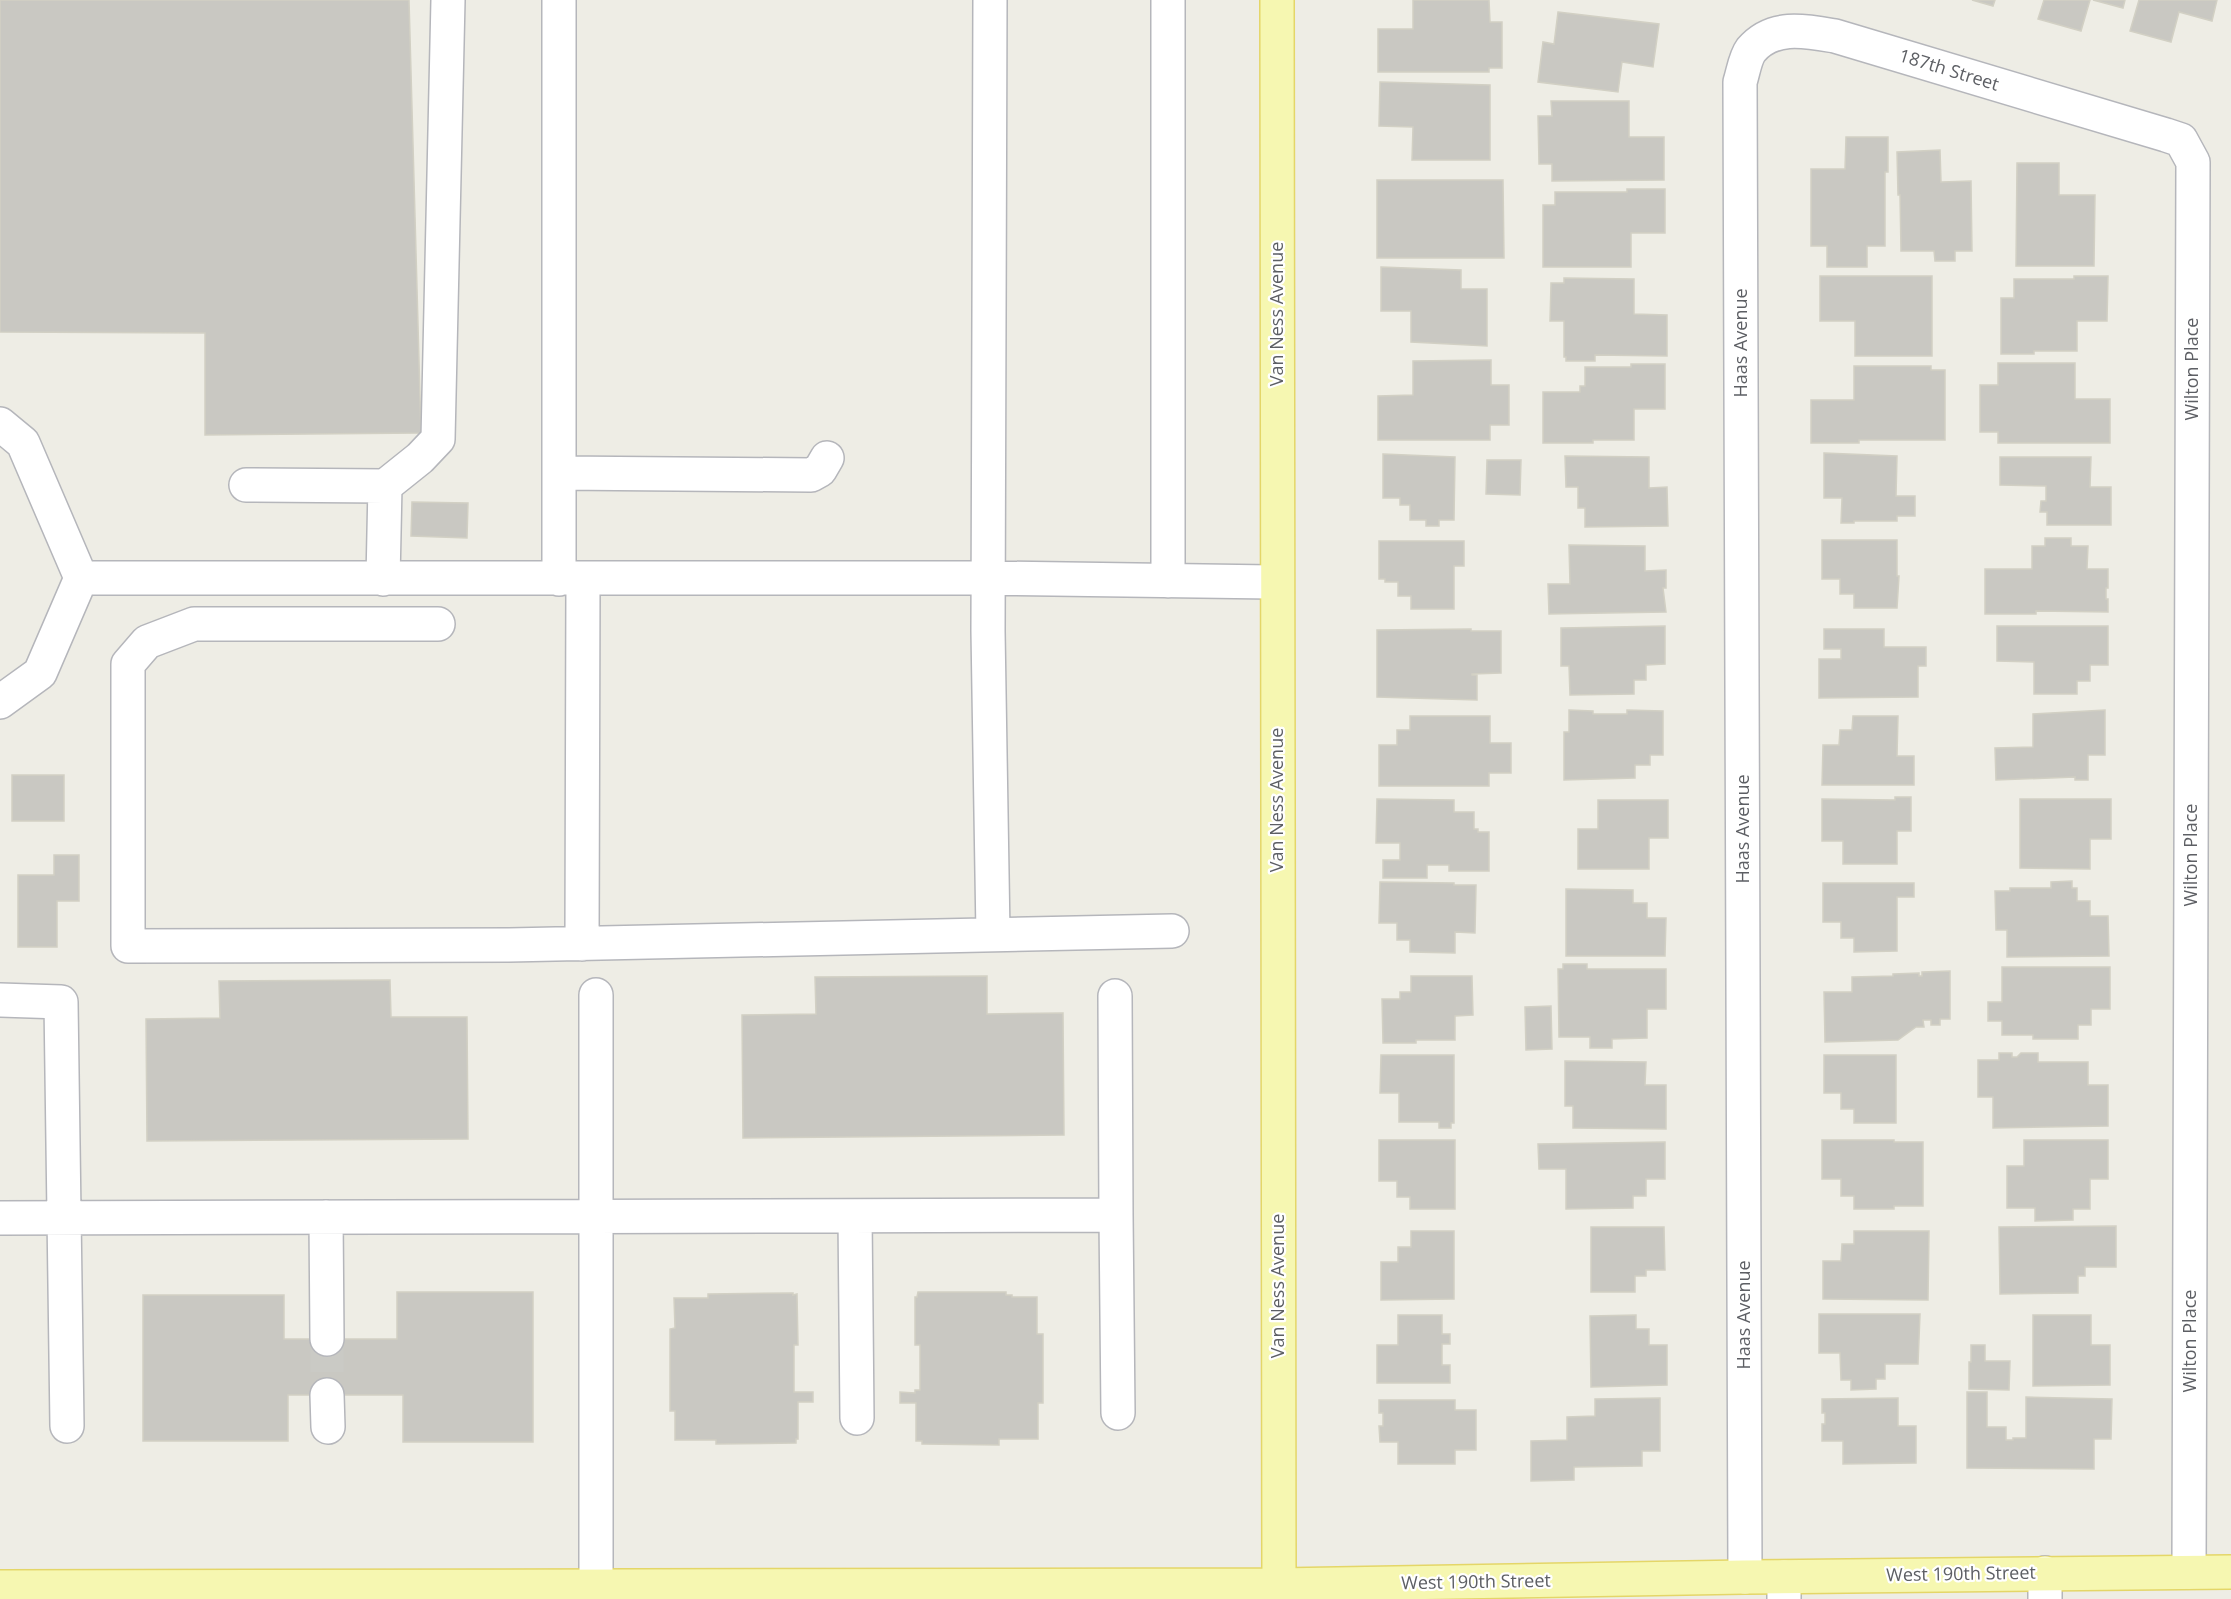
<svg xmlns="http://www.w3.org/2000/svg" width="2231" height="1599" viewBox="0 0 2231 1599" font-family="'Open Sans',sans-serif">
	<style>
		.building { fill: #c9c8c2; stroke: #d2d0c4; stroke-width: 1.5 }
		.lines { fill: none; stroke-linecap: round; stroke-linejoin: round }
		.minor-tunnel { stroke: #cacac5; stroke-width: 33; stroke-dasharray: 33 16; stroke-linecap: butt }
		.minor-casing { stroke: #b5b6bb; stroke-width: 36 }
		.major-casing { stroke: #e4d668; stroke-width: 36 }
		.minor { stroke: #fff; stroke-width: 33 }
		.major { stroke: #f6f7b1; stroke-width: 33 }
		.labels { text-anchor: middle; stroke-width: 4.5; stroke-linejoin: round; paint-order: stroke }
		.street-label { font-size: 18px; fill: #5d5f64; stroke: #fff }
	</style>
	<rect width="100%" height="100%" fill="#eeede5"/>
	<path class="building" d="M0,0H409L421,433L205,435V333L0,332Z
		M1413,0H1489L1490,22H1502V68H1489V72H1378V29H1413Z
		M1972,0H1995L1993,6Z
		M2044,0H2090L2081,31L2038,19Z
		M2093,0H2125L2123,8Z
		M2139,0H2217L2212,21L2179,12L2171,42L2130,31Z
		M1558,12L1659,24L1653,67L1622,62L1618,92L1538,82L1543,42L1554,44Z
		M1380,82L1490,85V160H1412L1413,127L1379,126Z
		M1551,101H1629V137H1664V180L1552,181V164H1539L1538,116H1552Z
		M1846,137H1888V172H1885V246H1867V267H1827V246H1811V169H1845Z
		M1940,150L1941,182L1971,181L1972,251H1955V261H1935L1934,251H1901L1900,195H1898L1897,152Z
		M2017,163H2059V195H2095L2094,266H2016Z
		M1377,180H1503L1504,258H1377Z
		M1627,189H1665V233H1631V267H1543V205H1555V192H1627Z
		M1381,267L1461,270V289H1487V346L1411,342V311H1381Z
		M1820,276H1932V356H1855V321H1820Z
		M2074,276H2108L2107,321H2077V351H2034V354H2001V298H2014V279H2074Z
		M1564,278L1634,279V314L1667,315V356L1595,355V361H1566V357H1564V321H1550L1551,283H1564Z
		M1491,360V385H1509V425H1490V440H1378V396L1413,395V361Z
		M1998,363H2075V399H2110V443H1998V432H1980V385H1998Z
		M1631,364H1665V409H1634V440H1593V443H1543V392H1580V386H1585V367H1631Z
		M1854,366H1931V370H1945V440H1859V443H1811V400H1854Z
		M1824,453L1897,456L1896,496H1915V516H1897V521H1854V523H1841L1842,498H1824Z
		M1383,454L1455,457L1454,520H1439V526H1426V520H1410V505H1400V498H1383Z
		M1565,456L1649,457V488L1667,487L1668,526L1585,527V508H1578V487H1566Z
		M2000,457H2091L2090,487H2111V525H2047V512H2040L2041,501H2046V486L2000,485Z
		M1487,460H1521L1520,495L1486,494Z
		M412,502L468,503L467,538L411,536Z
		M2045,538H2071V546H2088L2087,569H2108V588H2106V599H2108V612L2036,611V614H1985V569H2032V546H2045Z
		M1822,540H1897V576H1899L1897,608H1854V594H1840V579H1822Z
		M1379,541H1464V566H1454V609H1411V596H1398V582H1385V579H1379Z
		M1569,545L1645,546V571L1666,570V588H1663L1666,612L1549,614L1548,584H1570Z
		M1665,626V664L1646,665V680H1634V694L1570,695L1569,666H1561V628Z
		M1997,626H2108V665H2090V681H2077V694H2034V662L1997,661Z
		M1471,629V631H1501V673L1472,674V675H1477V700L1377,697V630Z
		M1824,629H1884V647H1926V666H1918V697L1819,698V659H1841V649H1824Z
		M1569,710L1593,711V714H1627V710L1663,711V755H1650V765H1635V778L1564,780V732H1569Z
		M2105,710V755H2088V780H2075V777L1996,780L1995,748L2033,747V714Z
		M1410,716H1490V743H1511V773H1489V786H1379V745H1397V730H1410Z
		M1853,716H1898L1897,756H1914V785H1822L1823,745H1839L1840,730H1852Z
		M12,775H64V821H12Z
		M1895,797H1911V831H1897V864H1843V841H1822V799L1895,800Z
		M1377,799L1454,800V812H1474V829H1478V832H1489V871H1449V865H1427V878H1383V860H1400V843H1376Z
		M2020,799H2111V839H2090V869L2020,868Z
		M1598,800H1668V838H1649V869H1578V829H1598Z
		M54,855H79V901H57V947H18V875H54Z
		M2072,881V888H2077V901H2090V916H2108L2109,956L2007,957V930H1996L1995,891H2010V888H2051V882Z
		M1380,882L1454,883V885H1476L1475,933L1455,932V953L1410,952V940H1397V923H1379Z
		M1823,883H1914V897H1897V951L1854,952V938H1841V922H1823Z
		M1566,889L1633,890V903H1647V918H1666L1665,956H1566Z
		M1563,964H1587V969H1666V1009H1647V1038L1612,1039V1048H1590V1037H1559L1558,969H1563Z
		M2002,967H2110V1009H2091V1025H2078V1039H2033V1035H2002V1021H1988V1002H2002Z
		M1950,971V1019H1940V1025H1931V1020H1923L1924,1027H1916L1898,1040L1825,1042L1824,992H1852V977L1893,976V974L1919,973V976H1922V972Z
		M987,976V1014L1063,1013L1064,1135L743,1138L742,1015L816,1014L815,977Z
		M1411,976H1472L1473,1015L1455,1016V1040H1416V1043H1383L1382,999H1400V992H1411Z
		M390,980L391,1017H467L468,1139L147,1141L146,1019L220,1018L219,981Z
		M1551,1006L1552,1049L1526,1050L1525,1007Z
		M1999,1053H2012V1057H2017L2021,1053H2038V1062H2088V1085H2108V1126L1993,1128V1097H1978V1060H1999Z
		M1381,1055H1454V1123H1451V1128H1439V1122H1399V1093H1380Z
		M1824,1055H1896V1123H1854V1109H1841V1093H1824Z
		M1565,1061L1646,1062L1645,1085H1666V1129L1573,1128V1106H1565Z
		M1379,1140H1455V1209H1410V1197H1397V1181H1379Z
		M1822,1140H1894V1142H1923V1206H1894V1209H1854V1196H1841V1179H1822Z
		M2024,1140H2108V1179H2090V1209H2073V1220L2035,1221V1208H2007V1166H2024Z
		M1665,1142V1179H1646V1196H1633V1208L1566,1209V1169H1539L1538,1144Z
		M2116,1226V1267H2085V1276H2078V1293L2000,1294L1999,1227Z
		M1591,1227H1664L1665,1270H1646V1276H1635V1292H1591Z
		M1411,1231H1454V1299L1381,1300V1262H1398V1247H1411Z
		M1854,1231H1929L1928,1300L1823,1299V1261H1841L1842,1244H1854Z
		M397,1292H533V1442H403V1395H288V1441H143V1295H284V1339H397Z
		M918,1292H1006V1295H1012V1297H1037V1334H1043V1403H1038V1439H999V1445L922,1444V1441H916V1403H900V1392L915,1393V1390H920V1345H915V1297H917Z
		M793,1293V1295L797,1294L798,1345H794V1392H813V1402H798V1439H796V1443L716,1444V1440H675V1411H670V1329L675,1328L674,1298H708V1294Z
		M1819,1314H1920L1918,1364H1885V1379H1876V1389L1851,1390V1380H1841L1840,1353H1819Z
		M1398,1315H1442V1334H1450V1344H1442V1365H1450V1383H1377V1345H1398Z
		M1636,1315V1329H1649V1345H1667V1385L1591,1387L1590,1316Z
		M2033,1315H2091V1345H2110V1385L2033,1386Z
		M1971,1345H1985V1361H2010L2009,1390L1969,1389V1362H1971Z
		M1967,1392H1987V1427H2006V1440H2013V1438H2026V1397L2112,1399L2111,1439H2094V1469L1967,1468Z
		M1660,1398V1451H1642V1466L1574,1467V1480L1531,1481V1441L1567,1440V1417L1595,1416V1399Z
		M1898,1398V1426H1916V1463L1843,1464V1441H1822V1424H1825V1413H1822V1399Z
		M1379,1400H1455V1410H1476V1450H1455V1464H1398V1442H1380L1379,1426H1383V1413H1379Z"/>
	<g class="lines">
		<path class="minor-tunnel" d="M327,1339V1395"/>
		<defs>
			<path id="minor" d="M559,0V579
				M990,0L988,631L993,934
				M1168,0V581
				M0,424L23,443L81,578L40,673L0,702
				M559,473L811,475L820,470L827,458
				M246,485L385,486L383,579
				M385,486L420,458L438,439L448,0
				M81,578H989L1277,582
				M438,624H194L147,642L128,664V946L509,945L1172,931
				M582,944L583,579
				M596,995V1586
				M0,1000L61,1002L67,1426
				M1116,1215L1118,1413
				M855,1216L857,1418
				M326,1217L327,1339
				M0,1218L1116,1215L1115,996
				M327,1395L328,1427
				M2045,1573V1599
				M1745,1577L1740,82C1743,73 1745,58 1751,50C1773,24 1806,31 1835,36L2166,135L2181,140L2193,162L2189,1572
				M1784,1599V1577"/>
			<path id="major" d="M1277,0L1279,1599
				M0,1587L1279,1585L1745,1577L2231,1572"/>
		</defs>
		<use href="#minor" class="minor-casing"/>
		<use href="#major" class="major-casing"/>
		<use href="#minor" class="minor"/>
		<use href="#major" class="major"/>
	</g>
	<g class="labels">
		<g class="street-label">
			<text transform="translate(1949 70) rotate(17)" y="6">187th Street</text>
			<text transform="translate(1277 314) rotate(-90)" y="6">Van Ness Avenue</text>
			<text transform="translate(1741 343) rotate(-90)" y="6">Haas Avenue</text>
			<text transform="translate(2192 369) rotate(-90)" y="6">Wilton Place</text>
			<text transform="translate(1277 800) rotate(-90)" y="6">Van Ness Avenue</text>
			<text transform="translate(1743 829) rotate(-90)" y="6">Haas Avenue</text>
			<text transform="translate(2191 855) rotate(-90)" y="6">Wilton Place</text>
			<text transform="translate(1278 1286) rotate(-90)" y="6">Van Ness Avenue</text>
			<text transform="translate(1744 1315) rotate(-90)" y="6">Haas Avenue</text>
			<text transform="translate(2190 1341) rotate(-90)" y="6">Wilton Place</text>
			<text transform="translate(1961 1574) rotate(-1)" y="6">West 190th Street</text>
			<text transform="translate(1476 1582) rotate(-1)" y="6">West 190th Street</text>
		</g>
	</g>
</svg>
